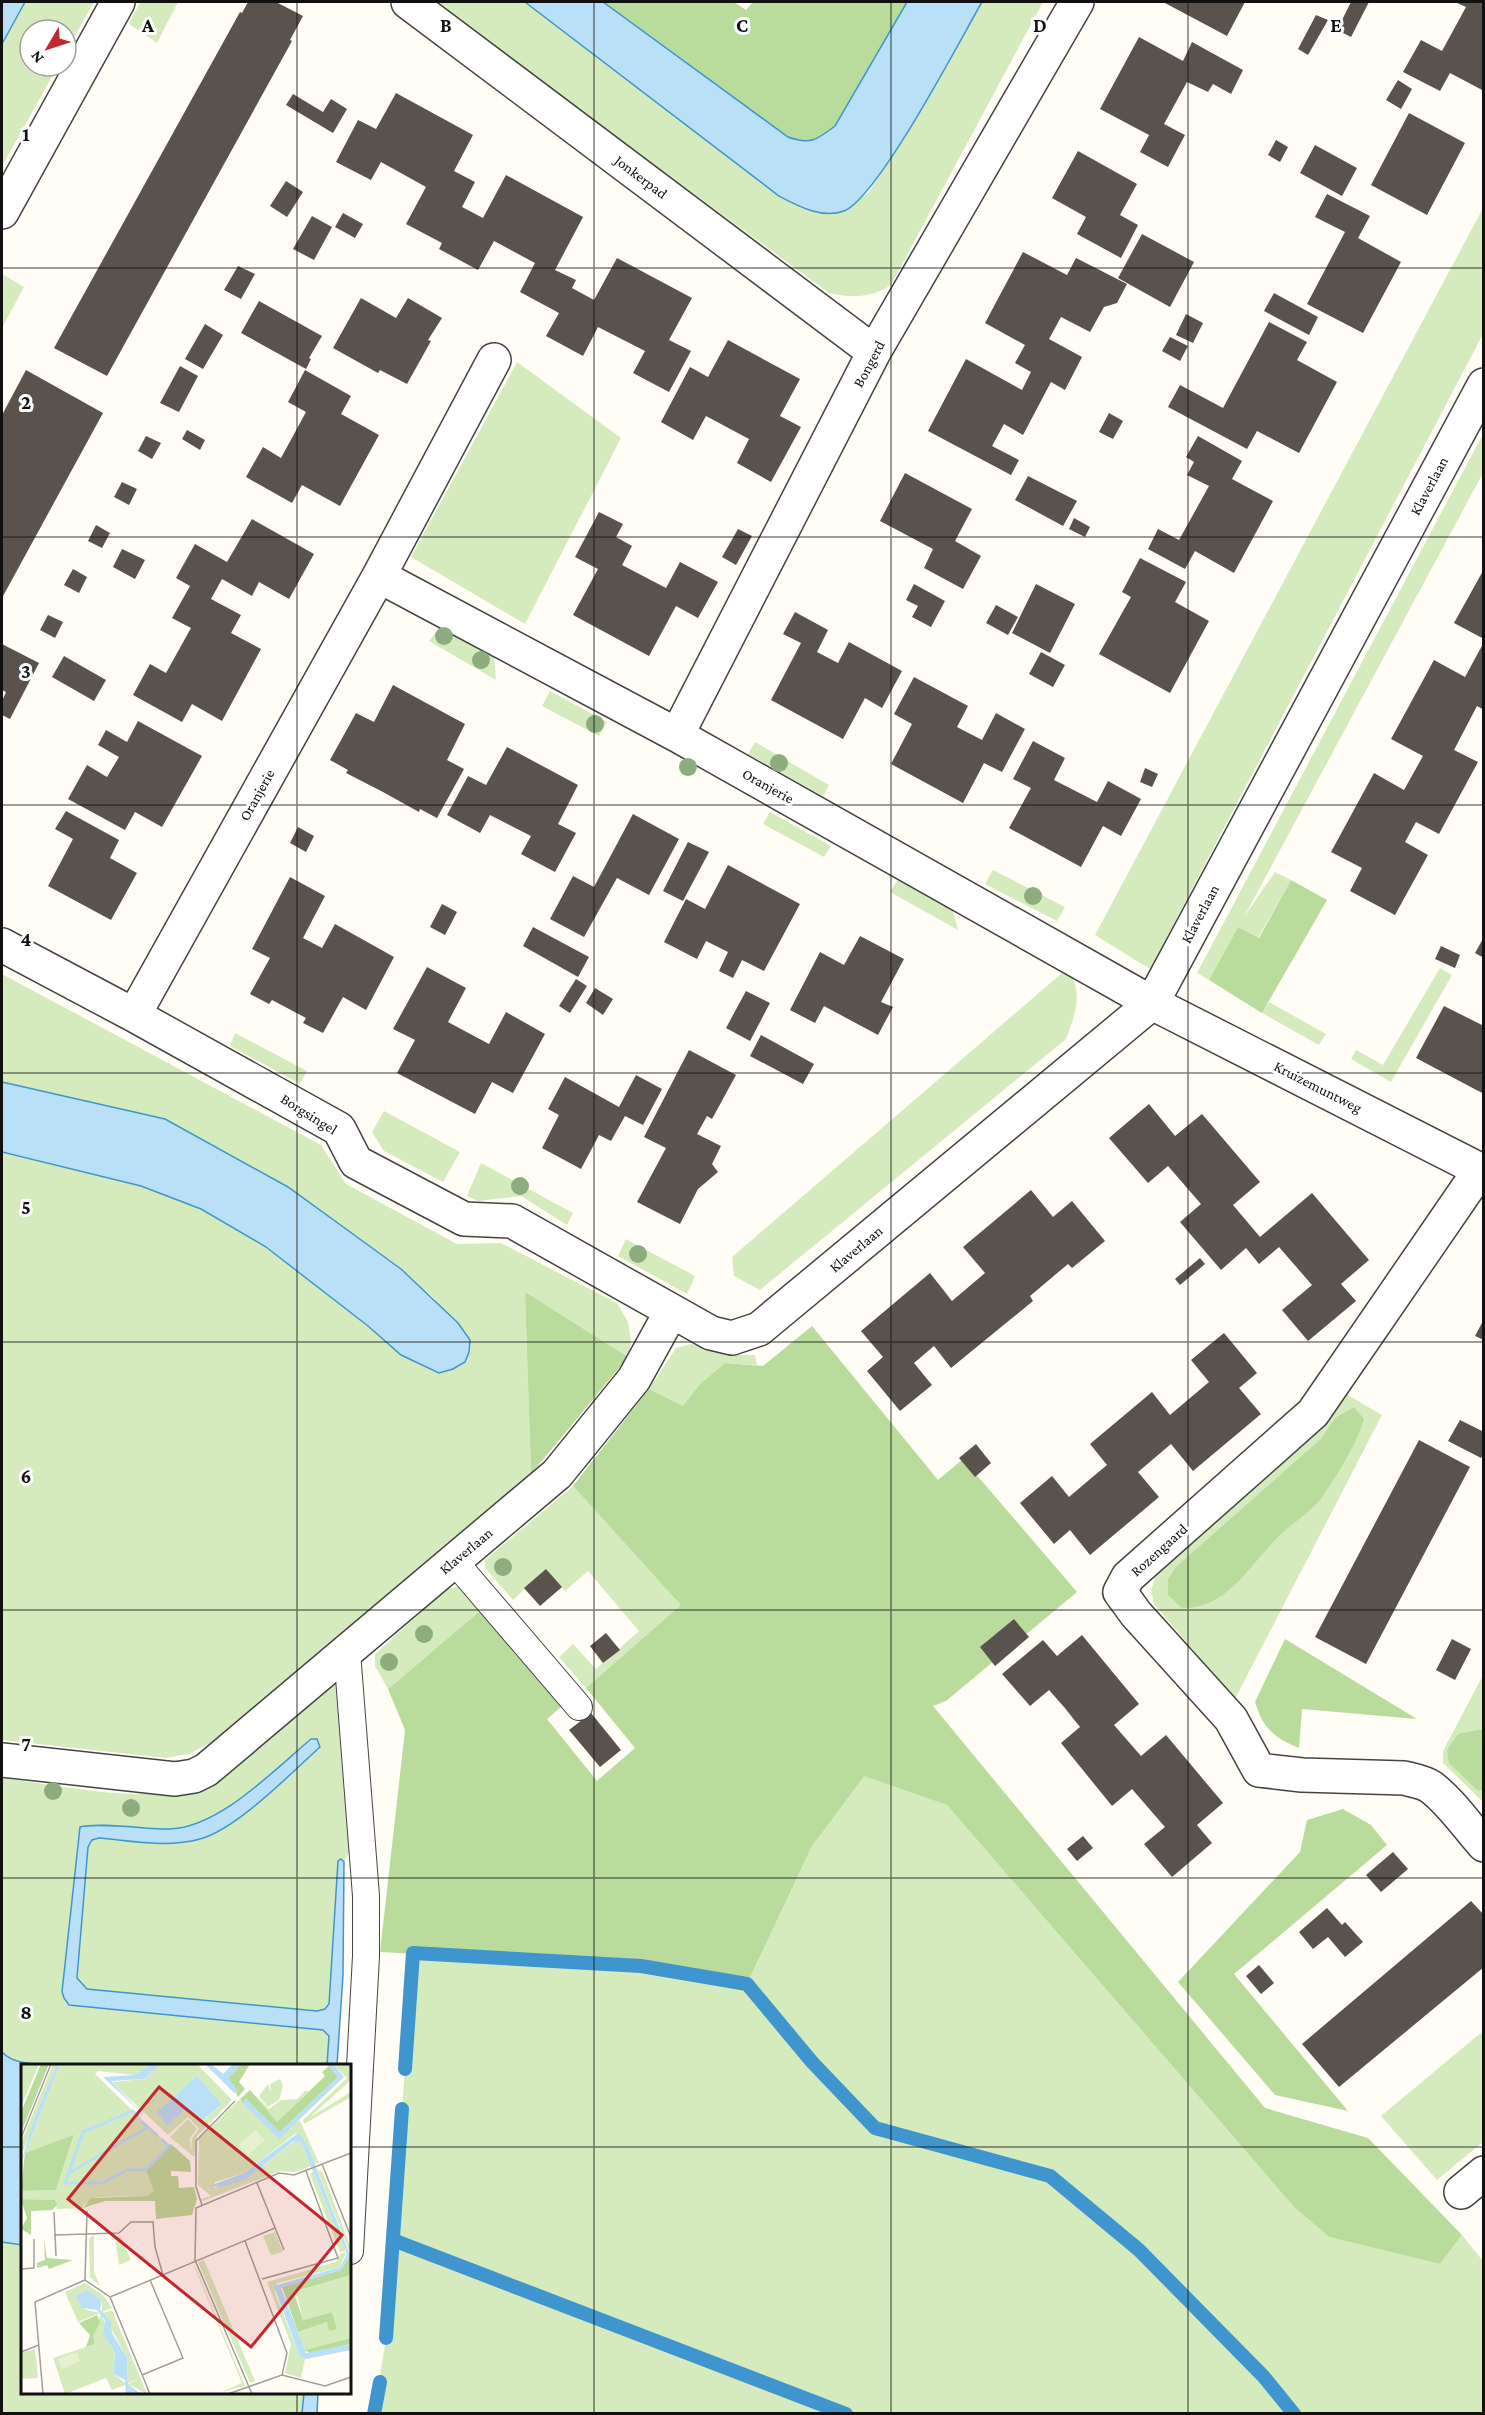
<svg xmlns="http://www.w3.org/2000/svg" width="1485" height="2415" viewBox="0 0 1485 2415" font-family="'Crimson Pro',serif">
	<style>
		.green { fill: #d5ebbd }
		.forest { fill: #b9dc9c }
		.water { fill: #b9e0f7; stroke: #3f96cf; stroke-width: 1.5 }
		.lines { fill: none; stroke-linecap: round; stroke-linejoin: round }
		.stream { stroke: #3f96cf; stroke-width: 14 }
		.building { fill: #5a524d }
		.lane-casing { stroke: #444; stroke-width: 28 }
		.street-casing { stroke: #444; stroke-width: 36 }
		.lane { stroke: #fff; stroke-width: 26 }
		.street { stroke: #fff; stroke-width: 33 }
		.tree { fill: #8dad7f }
		.grid { fill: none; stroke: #111; stroke-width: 1.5; stroke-opacity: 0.55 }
		.labels { text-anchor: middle; stroke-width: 6; stroke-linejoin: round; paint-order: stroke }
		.street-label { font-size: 15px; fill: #111; stroke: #fff }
		.inset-river { fill: none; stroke: #b9e0f7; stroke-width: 3 }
		.inset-road { fill: none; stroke: #a09f9a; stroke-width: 1.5 }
		.view { fill: #c4262e; fill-opacity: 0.15; stroke: #c4262e; stroke-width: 3 }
		.inset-edge { fill: none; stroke: #111; stroke-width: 3 }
		.grid-label { font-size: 20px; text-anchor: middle; font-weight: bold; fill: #111; stroke: #fff; stroke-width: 6; stroke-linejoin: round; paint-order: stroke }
	</style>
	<rect width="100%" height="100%" fill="#fffdf5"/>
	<path class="green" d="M25,2H94L66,52V30H30V66H58L2,166V44Z
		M140,2H178L157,43L129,24Z
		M436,2H525L779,196L805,209L845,210L868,193L892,157L982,2H1043L891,285C872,298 851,298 829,293L533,75Z
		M1483,208V334L1150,969L1095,935Z
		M2,274L24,287L2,328Z
		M517,362L621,438L525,624L411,557Z
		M1483,434V473L1244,917L1275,872L1291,880L1258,938L1238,927L1209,980L1197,973Z
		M441,626L494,657L496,680L429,641Z
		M550,691L607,722L599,736L542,706Z
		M755,742L829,785L823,796L748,754Z
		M770,812L831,846L824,857L763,824Z
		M993,870L1065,907L1057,921L985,884Z
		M904,879L952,907L958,930L890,892L897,881Z
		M1440,968L1452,975L1391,1082L1351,1059L1356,1050L1383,1065Z
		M1062,973L1072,976C1082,997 1074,1018 1066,1039L760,1290L734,1276L732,1257Z
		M2,974L321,1145L346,1184L457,1244L501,1243L617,1303L628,1322L631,1341L628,1357L525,1293L531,1474L218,1739L189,1754L165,1758L2,1740V1152C67,1166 143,1180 203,1210C275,1248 340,1301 401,1355L436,1300L401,1269L288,1187L165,1119L2,1082Z
		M1269,1002L1326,1034L1319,1045L1262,1013Z
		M235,1033L307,1071L300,1084L230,1046Z
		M384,1111L460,1152L443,1182L384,1151L372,1132Z
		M481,1163L573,1213L567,1225L521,1196L478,1201L467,1196Z
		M626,1239L695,1276L687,1294L618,1256Z
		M695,1343L732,1355H755L757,1365L725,1363L699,1385L683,1406L649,1389L676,1348Z
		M1346,1394L1382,1415L1235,1699L1154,1604L1151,1590L1157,1573L1326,1426Z
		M573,1486L682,1605L586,1688L559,1657L573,1644L596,1669L639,1631L588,1571L565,1591L546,1569L513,1600L485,1568V1560Z
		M460,1586L481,1610L388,1689L375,1666V1654L447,1589Z
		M1483,1675L1484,1797L1481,1800L1443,1763V1751Z
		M336,1681L353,1845L344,1862L341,1859L338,1861L329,2004L325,2009L317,2011L87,1989L77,1978L88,1846L92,1840L99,1838L162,1843L183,1842L238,1800C224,1810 210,1820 194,1825C162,1836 116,1826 82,1826L69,2005L323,2030L329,2036L327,2065L53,2066C36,2064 14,2065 2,2052V1778C74,1787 158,1810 226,1776Z
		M863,1775L947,1805L1294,2207L1329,2237L1440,2264L1462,2235L1483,2261V2413L374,2414L386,2338L413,1953L641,1966L747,1984L812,1846Z
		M1483,2031V2142L1437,2180L1381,2116Z
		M2,2242L22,2245V2392L304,2393L302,2413H2Z"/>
	<path class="forest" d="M603,2H734L746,10L753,2H907L835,126C817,140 810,145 788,137Z
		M1291,880L1327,900L1262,1013L1209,980L1238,927L1259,938Z
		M525,1292L628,1357L531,1474Z
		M812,1326L938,1480L963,1459L1077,1592L946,1701L933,1706L1265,2108L1368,2138L1462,2235L1440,2264L1329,2237L1294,2207L947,1805L864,1776L812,1846L747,1984L641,1966L380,1952L405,1730L388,1689L481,1610L562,1706L547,1719L597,1781L635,1748L586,1688L681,1605L573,1486L649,1389L683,1406L699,1385L725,1363L763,1366Z
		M1354,1407L1364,1419C1357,1444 1335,1479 1320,1500C1308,1514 1291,1524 1278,1537C1251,1564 1226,1610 1182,1608L1168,1595V1579L1176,1567L1322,1438L1335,1418Z
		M1285,1639L1417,1719L1302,1709L1299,1748C1274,1738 1263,1728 1255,1702Z
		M1483,1729H1484L1483,1791L1477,1790L1449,1763L1447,1750L1458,1734Z
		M1343,1809L1371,1825L1387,1845L1234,1974L1348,2111L1275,2095L1178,1982L1300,1852L1307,1820Z"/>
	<path class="water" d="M2,2H25L2,44Z
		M525,2H603L788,137C810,145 817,140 835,126L907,2H982C960,40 878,198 844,211C822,219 798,206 779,196Z
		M2,1082L165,1119L288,1187L401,1269L458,1323L470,1340L469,1352L465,1362L453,1369L439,1373L401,1355L368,1326L266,1247L201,1209L141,1186L2,1152Z
		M311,1739H317L320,1747C290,1774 237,1829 200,1839C168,1848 132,1841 99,1838L92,1840L88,1847L77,1978L87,1989L317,2011L325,2009L329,2004L338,1861L341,1859L344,1862L343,1975L337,2065H327L329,2036L323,2030L69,2005L64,1998L62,1992L80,1827C96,1822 147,1829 167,1829C217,1830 274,1770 311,1739Z
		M2,2052C14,2065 36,2064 53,2065L22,2066V2245L2,2242Z
		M304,2393H318L317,2413H302Z"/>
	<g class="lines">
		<path class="stream" d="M405,2069L413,1953L641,1966L747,1984L812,2062L875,2128L1050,2176L1139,2250L1264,2377L1294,2414
			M393,2240L846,2414
			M386,2338L402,2109
			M374,2414L380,2382"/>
	</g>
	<path class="building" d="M248,2H276L303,16L290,40L292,41L107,376L54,348L240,12L242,13Z
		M1163,2H1245L1227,36Z
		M1351,2H1369L1351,37L1337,30Z
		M1455,2H1484V91L1450,73L1440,91L1403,72L1421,40L1442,51L1466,7Z
		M1316,15L1328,20L1308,55L1298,49Z
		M1139,37L1183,61L1192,42L1243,70L1231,94L1213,84L1208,92L1187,82L1164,124L1185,135L1168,167L1140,152L1149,135L1100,109Z
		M1398,80L1412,89L1401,109L1386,100Z
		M396,93L473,135L454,171L475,182L462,207L483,218L506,175L583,217L555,270L576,280L572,288L594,300L617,258L692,298L669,340L691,351L669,392L633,373L645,351L598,327L583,356L546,336L559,313L520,292L535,263L494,241L478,270L439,249L442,243L406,224L426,187L381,162L371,180L336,162L358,120L376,129Z
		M293,94L323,112L331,99L347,109L333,133L286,105Z
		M1409,113L1465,143L1427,215L1371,185Z
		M1276,140L1288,147L1280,162L1268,155Z
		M1315,145L1357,168L1342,196L1300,173Z
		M1078,151L1137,184L1120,215L1138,225L1121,258L1077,234L1086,217L1052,198Z
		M286,181L303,192L287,217L270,206Z
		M1327,194L1370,216L1358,238L1401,262L1363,333L1307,304L1345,232L1315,217Z
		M343,213L363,224L355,238L335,227Z
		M312,216L332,227L314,260L293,249Z
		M1142,234L1194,262L1170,307L1118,278Z
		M1023,252L1067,275L1076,258L1127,284L1117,303L1104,307L1090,332L1061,317L1049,339L1082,357L1065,390L1051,382L1023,435L1004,424L992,446L1019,460L1011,475L928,431L966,359L1022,390L1031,372L1015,363L1025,345L985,323Z
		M238,266L255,274L241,299L224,290Z
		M1274,293L1318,317L1309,335L1264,311Z
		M361,298L396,318L408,298L442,318L428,340L431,341L407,384L380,370L378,373L333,348Z
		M259,301L322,336L309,358L311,359L306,369L241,333Z
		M1186,314L1203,323L1193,343L1176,335Z
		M1269,322L1307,342L1297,360L1337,382L1299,453L1257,431L1247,449L1168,407L1180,385L1223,408Z
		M205,324L223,335L203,369L185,359Z
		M1170,337L1188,346L1180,361L1162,351Z
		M728,340L800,379L780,416L801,427L771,482L737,463L749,439L706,416L693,440L661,422L690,367L708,377Z
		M180,366L198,376L179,412L160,403Z
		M26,370L103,413L2,598V415Z
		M305,370L351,396L341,414L379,435L340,506L302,485L292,503L246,477L263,447L281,458L306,412L288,402Z
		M1109,413L1123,421L1113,439L1099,432Z
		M187,430L205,440L200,450L182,439Z
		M146,436L161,443L152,459L138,451Z
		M1198,436L1242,461L1232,479L1273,501L1234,573L1195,551L1185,569L1148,549L1158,529L1179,540L1209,486L1187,475L1194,462L1186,457Z
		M905,473L972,509L955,541L981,556L963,589L924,568L933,549L880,521Z
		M1028,476L1077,501L1063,526L1015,500Z
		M122,482L137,489L129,505L114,497Z
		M599,512L623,524L616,537L632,546L622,565L666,588L680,562L718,582L698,618L676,606L649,656L573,615L598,569L575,557Z
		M1074,518L1090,527L1085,537L1069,529Z
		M252,519L314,554L289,599L259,582L252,596L222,579L211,599L241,615L231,633L261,649L222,721L192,704L182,722L133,695L150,664L166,673L191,628L172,618L190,586L176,578L195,544L227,562Z
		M96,525L110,533L102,548L88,541Z
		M738,529L752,536L736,565L722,557Z
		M122,549L145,560L135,579L113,567Z
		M1140,558L1186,582L1175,602L1209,621L1170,693L1099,654L1131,597L1122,592Z
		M73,569L87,577L79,593L64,585Z
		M1484,569V639L1454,623Z
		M914,584L945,601L931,627L912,617L918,606L906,600Z
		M1036,584L1075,604L1050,653L1012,633Z
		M996,605L1018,617L1008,635L986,623Z
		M795,612L828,630L817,652L838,663L849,642L902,671L882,708L865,698L843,739L771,700L801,643L783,634Z
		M48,615L63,622L55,638L40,630Z
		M1484,642V710L1477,706L1454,750L1478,762L1439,834L1416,822L1405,842L1428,855L1395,915L1350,891L1362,868L1331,852L1374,773L1404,790L1423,756L1391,739L1434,660L1465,677Z
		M2,644L39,663L10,719L2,715V701L6,692L2,690Z
		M1041,652L1065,665L1053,687L1029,674Z
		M64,656L106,680L94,701L52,677Z
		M914,677L968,706L957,727L982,740L996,713L1025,729L1002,772L984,763L963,803L891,764L912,724L894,714Z
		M393,685L465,724L447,760L464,769L437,818L420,809L419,812L383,792L346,773L348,770L330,760L356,713L374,722Z
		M138,721L202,756L162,827L135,812L125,830L68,799L87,765L107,777L119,757L98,745L106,730L127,742Z
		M1033,741L1065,758L1054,780L1097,802L1108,781L1141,799L1121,836L1103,826L1081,867L1009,828L1031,788L1013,779Z
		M507,747L578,785L558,824L576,833L555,872L521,854L531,836L490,815L480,833L447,815L468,776L486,785Z
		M1145,768L1158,774L1152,787L1140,782Z
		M66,811L119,840L110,858L137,873L111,920L48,886L73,839L55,829Z
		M633,814L679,839L649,895L617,878L584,937L550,919L573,876L594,887Z
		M298,827L314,836L306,852L290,843Z
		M688,842L709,852L683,901L663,891Z
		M728,865L800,904L764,971L742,960L733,978L719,971L728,952L706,941L697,959L664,942L686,899L705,909Z
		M290,877L325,896L303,938L322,948L335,924L394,957L366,1010L343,997L323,1033L303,1023L306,1018L272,1000L269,1004L250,994L270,958L252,949Z
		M442,904L457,912L445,935L430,927Z
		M533,927L589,957L578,977L523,946Z
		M860,936L904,959L881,1002L893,1007L878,1035L824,1006L815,1023L790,1010L820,952L844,965Z
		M1484,937V958L1475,953Z
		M1441,946L1460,955L1455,968L1435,959Z
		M427,967L466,988L448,1022L489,1044L506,1012L545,1034L513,1093L492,1082L475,1114L397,1073L415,1040L393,1029Z
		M576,979L587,986L570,1013L559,1006Z
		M595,988L613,999L603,1015L586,1003Z
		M746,991L770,1003L750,1041L726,1028Z
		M1444,1006L1484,1026V1094L1416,1058Z
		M761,1035L814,1064L803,1084L750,1056Z
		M689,1050L736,1075L712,1119L707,1116L697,1134L721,1146L712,1164L718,1172L698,1189L680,1224L637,1202L666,1148L644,1137Z
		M636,1075L662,1089L643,1125L625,1116L611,1141L599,1135L581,1169L542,1148L559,1115L548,1109L565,1077L619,1107Z
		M1149,1104L1175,1136L1202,1114L1260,1182L1233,1205L1260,1237L1312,1193L1369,1260L1341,1284L1356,1301L1308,1341L1282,1310L1312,1285L1279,1247L1259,1264L1246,1248L1221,1270L1180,1222L1201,1204L1168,1166L1148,1183L1109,1138Z
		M1031,1190L1053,1217L1072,1201L1105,1241L1072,1268L1068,1264L1030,1296L1033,1301L951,1368L934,1346L914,1363L932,1385L900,1411L867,1371L883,1357L861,1331L930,1273L952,1301L985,1273L963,1247Z
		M1200,1258L1205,1264L1180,1285L1175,1279Z
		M1484,1319V1340L1475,1336Z
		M1224,1333L1257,1373L1239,1388L1261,1414L1193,1471L1171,1444L1138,1472L1159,1497L1090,1555L1070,1530L1054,1544L1020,1503L1052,1476L1069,1497L1089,1480L1107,1465L1090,1444L1152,1392L1170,1415L1209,1382L1191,1360Z
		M1460,1420L1484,1432V1453L1481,1458L1448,1441Z
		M1419,1440L1470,1467L1366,1664L1315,1637Z
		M976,1444L991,1463L975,1477L959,1458Z
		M546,1569L562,1587L540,1606L524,1588Z
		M1014,1619L1029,1637L995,1666L980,1647Z
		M606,1633L620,1650L603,1663L590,1646Z
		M1082,1635L1139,1704L1114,1725L1141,1756L1166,1735L1223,1803L1197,1825L1212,1843L1172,1877L1144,1844L1165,1827L1132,1789L1112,1806L1061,1743L1080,1727L1064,1707L1049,1690L1030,1706L1002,1674L1043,1640L1057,1656Z
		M1452,1639L1471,1649L1455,1680L1436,1670Z
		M591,1713L621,1750L600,1767L569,1730Z
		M1083,1836L1093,1848L1077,1861L1067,1849Z
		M1393,1852L1408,1869L1381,1892L1366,1875Z
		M1471,1901L1484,1915V1967L1339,2087L1302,2044Z
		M1327,1908L1342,1925L1345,1922L1363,1942L1345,1957L1328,1937L1313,1949L1299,1932Z
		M1259,1965L1274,1983L1261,1994L1246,1976Z"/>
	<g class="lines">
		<defs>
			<path id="lane" d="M454,1561L579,1707
				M347,1652L366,1896V1956L350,2251"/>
			<path id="street" d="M408,2L874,352
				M2,212L118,2
				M379,576L677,735L1152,1003L1484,1172
				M677,735L874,352L1077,2
				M2,945L134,1015L339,1129L356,1162L464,1219L512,1221L711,1333L732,1338L759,1329L1152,1003L1484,385
				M134,1015L379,576L494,360
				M1480,1170L1313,1413L1128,1577L1120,1592L1136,1614L1231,1719L1259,1770L1302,1775L1404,1778C1412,1780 1424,1782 1431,1787C1451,1802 1467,1826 1484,1845
				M2,1760L175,1779L194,1776L206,1770L557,1474L634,1379L671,1312
				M1461,2192L1484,2173"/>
		</defs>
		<use href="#lane" class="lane-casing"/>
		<use href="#street" class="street-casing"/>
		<use href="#lane" class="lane"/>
		<use href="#street" class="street"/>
	</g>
	<g class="tree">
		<circle cx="444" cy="636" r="9"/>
		<circle cx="481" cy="660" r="9"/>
		<circle cx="595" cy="724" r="9"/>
		<circle cx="779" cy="763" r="9"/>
		<circle cx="688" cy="767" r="9"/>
		<circle cx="1033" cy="896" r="9"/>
		<circle cx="520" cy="1186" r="9"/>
		<circle cx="638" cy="1254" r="9"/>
		<circle cx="503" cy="1567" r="9"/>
		<circle cx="424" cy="1634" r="9"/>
		<circle cx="389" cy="1662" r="9"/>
		<circle cx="53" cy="1791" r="9"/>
		<circle cx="131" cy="1808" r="9"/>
	</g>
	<path class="grid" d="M297,2V2066M594,2V2414M891,2V2414M1188,2V2414M2,268H1484M2,537H1484M2,805H1484M2,1073H1484M2,1342H1484M2,1610H1484M2,1878H1484M2,2147H22M350,2147H1484M297,2392V2414"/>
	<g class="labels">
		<g class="street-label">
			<text transform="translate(641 177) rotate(37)" y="5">Jonkerpad</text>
			<text transform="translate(869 364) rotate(-62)" y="5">Bongerd</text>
			<text transform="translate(1429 486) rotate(-62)" y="5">Klaverlaan</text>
			<text transform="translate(768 786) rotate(29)" y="5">Oranjerie</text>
			<text transform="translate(257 795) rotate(-61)" y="5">Oranjerie</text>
			<text transform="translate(1200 914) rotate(-62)" y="5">Klaverlaan</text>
			<text transform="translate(1318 1087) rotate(27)" y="5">Kruizemuntweg</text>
			<text transform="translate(309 1114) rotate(32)" y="5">Borgsingel</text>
			<text transform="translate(856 1249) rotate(-40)" y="5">Klaverlaan</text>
			<text transform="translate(1159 1550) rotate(-42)" y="5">Rozengaard</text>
			<text transform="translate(466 1551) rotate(-40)" y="5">Klaverlaan</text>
		</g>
	</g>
	<g transform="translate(21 2064)">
		<rect width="330" height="330" fill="#fffdf5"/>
		<path d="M0,0H18L0,43ZM32,0H36L0,92V79ZM39,0H130L114,11L77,7L74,10L148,82L125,106L134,127L126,132L75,133L62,141V144L36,145L34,136L0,135V127L35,126L53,72L4,89ZM139,0H176L211,36L176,72L173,93L149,73L167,55L176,65L169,74L170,88L171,74L178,65L167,53L147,71L91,18L123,15ZM176,12L201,40L183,56L165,45L146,62L135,48ZM312,0H330V16L289,53L330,28V33L283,60L282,56L326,14ZM259,15L262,21L258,36L247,43L238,32L247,20L250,29L249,20ZM285,26L287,28L256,59L234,35V31L248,45L260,36L276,35ZM219,35L257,74L278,56L280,59L298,99L294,100L275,69L223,109L194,118L193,124L226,115L275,76L280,78L290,102L274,108L259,107L182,137L180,135L190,132L177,121L178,75ZM296,105L302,109L330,185L328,186ZM292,107L325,187L319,188L289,111ZM254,168L262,188L250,191L242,172ZM73,171V208L79,222L69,213L68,174ZM94,172L100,173L110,196L98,201ZM325,188L319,203L256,219L254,229L279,293L284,295L280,314L264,309L270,280L246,218L315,198L319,190ZM183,196L234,317L229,319L177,198ZM173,202H174L224,322L200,328L221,319ZM330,211V274L283,286L277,268L306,258L316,265L311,248L282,256L275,227ZM64,219L82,231L91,244L81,248V236L66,226L63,245L79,249L57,258L44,228ZM91,246L126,330L107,320L119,315L107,319L106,294L82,249ZM80,250L84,259L82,271L94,288L92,310L106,320L91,326L85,314L44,330L32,294L74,280L72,272ZM14,285L17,314L0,315V289Z" fill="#d5ebbd" fill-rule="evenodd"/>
		<path d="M20,0H28L0,69V48ZM220,0H229L218,18L224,25L217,33L207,14ZM308,2L317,13L258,69L225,35L222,39L219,35L229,26L256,58L304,12L301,8ZM53,71L35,126L0,127L4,89ZM150,80L169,97L170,108L150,107V112H157L158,124L173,123L176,135L171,151L135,155L134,137H84L62,144L70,134L126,132L133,127L125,106ZM0,135L34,136L36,141L31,146L10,147V171L0,165L6,154ZM23,176L26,194L52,196L28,205L26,201L16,204V199L24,196ZM329,191L330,211L275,227L274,232L282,256L311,248L316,265L308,267L306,258L277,268L261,223L320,206ZM76,251L79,258L72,272L74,280L65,283L69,271L58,259ZM330,274V280L289,289L283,286Z" fill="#b9dc9c"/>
		<path d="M235,66L244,76L227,91L217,81ZM56,288L59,297L41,305L37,295Z" fill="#e6f2cf"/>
		<path d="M36,0H39L0,99L11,61ZM130,0H139L123,15L90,17L121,49L82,13L114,11ZM184,0H190L202,10L212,0H220L207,14L217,27L213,29ZM306,0H312L323,13L258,75L222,39L225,35L259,68L317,13ZM176,12L201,40L182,56L165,45L146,62L135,48ZM277,69L286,80L329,191L320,206L260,224L285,289L330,280V286L285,295L279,293L253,222L319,203L326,190L280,78L273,77L226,115L200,123L189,122L223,109ZM66,226L81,236L79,245L90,258L91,269L106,294L107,320L120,330H105L104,316L92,310L94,288L82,271L84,256L76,246L61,244L55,232Z" fill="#b9e0f7"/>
		<path class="inset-river" d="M117,53L112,47L62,68L44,119H81L106,106H125L148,82L140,75M120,57L137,72M48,109L127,63"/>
		<path class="inset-road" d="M0,74L30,0M301,100L330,173M236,119L263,186M181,141L175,123V77L214,37M66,147L64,216L89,233L129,330M33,148L35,192M33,171L98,169L110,158H132L134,183L142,211M0,205L13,204V175M241,215L317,194L285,107M89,233L254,164M0,288L18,281M121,311L162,294L129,216M261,311L304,322L330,313M22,330L14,238L64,216M207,330L261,311L266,289L224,177M231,330L174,196L175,144L258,109L273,111L330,89"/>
		<path class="view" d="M138,23L321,171L230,283L47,135Z"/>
		<rect width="330" height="330" class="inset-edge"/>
	</g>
	<g class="grid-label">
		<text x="148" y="32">A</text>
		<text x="446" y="32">B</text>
		<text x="742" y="32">C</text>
		<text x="1040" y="32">D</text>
		<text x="1336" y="32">E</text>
		<text x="26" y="141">1</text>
		<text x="26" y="409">2</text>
		<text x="26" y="678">3</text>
		<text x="26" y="946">4</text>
		<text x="26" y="1214">5</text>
		<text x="26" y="1483">6</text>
		<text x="26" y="1751">7</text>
		<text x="26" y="2019">8</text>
	</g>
	<rect width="1485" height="2415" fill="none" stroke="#111111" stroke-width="6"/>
	<g transform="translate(48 48) rotate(231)"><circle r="28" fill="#ffffff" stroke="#a0a0a0" stroke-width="1.5"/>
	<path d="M0-4.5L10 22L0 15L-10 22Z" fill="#c4262e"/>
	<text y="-9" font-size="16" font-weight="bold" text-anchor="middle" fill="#111111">N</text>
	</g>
</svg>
